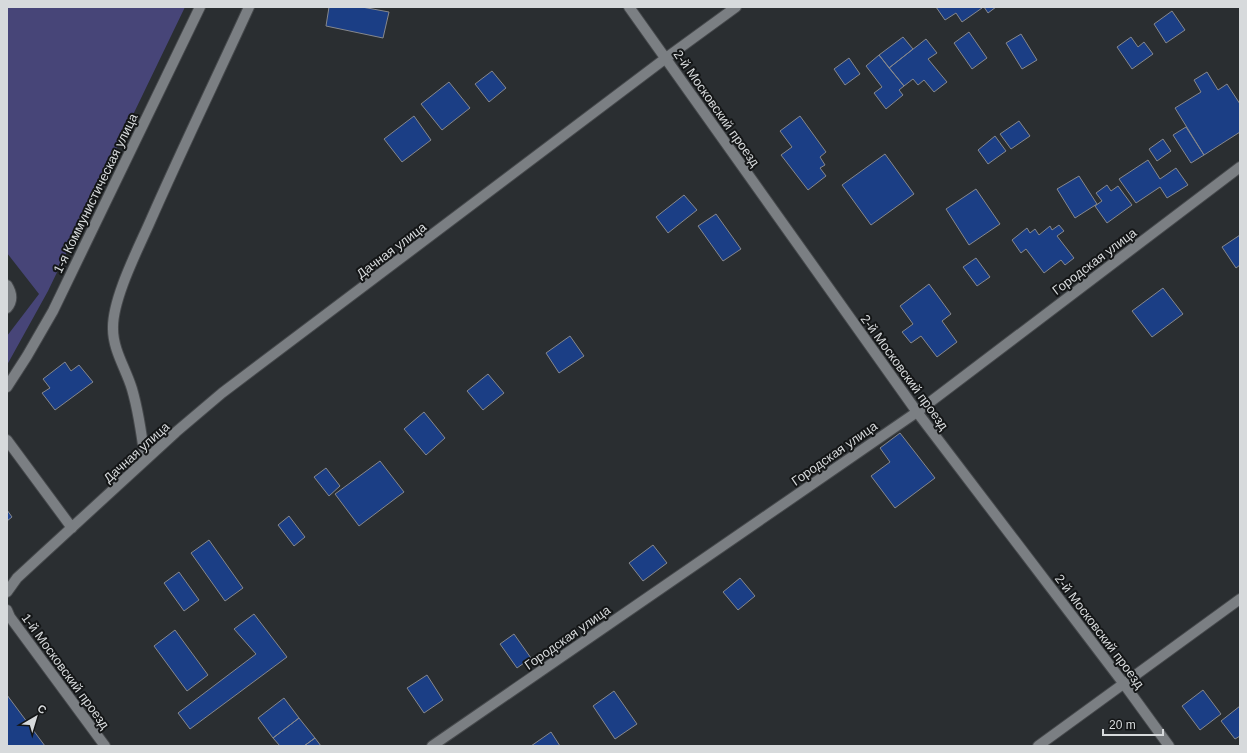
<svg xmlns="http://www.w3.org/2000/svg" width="1247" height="753" viewBox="0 0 1247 753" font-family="Helvetica,sans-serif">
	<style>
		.green { fill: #474578 }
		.building { fill: #1b3e85; stroke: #86888d }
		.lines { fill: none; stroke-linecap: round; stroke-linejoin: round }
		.minor-casing { stroke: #46494c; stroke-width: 12 }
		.minor { stroke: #7b7f83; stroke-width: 10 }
		.labels { text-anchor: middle; stroke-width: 4; stroke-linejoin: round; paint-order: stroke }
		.street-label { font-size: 13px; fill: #d7dadc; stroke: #141617 }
	</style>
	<rect width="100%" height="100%" fill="#2a2e31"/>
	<path class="green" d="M7,7H185L48,291L7,365V336L39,294L7,253Z"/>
	<path class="building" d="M329,7H362L389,12L383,38L326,26Z
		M936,7H981L982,8L962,22L956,13L945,20Z
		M984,7H996L988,13Z
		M1172,11L1185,30L1166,43L1154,24Z
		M969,32L987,58L972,69L954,43Z
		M1021,34L1037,60L1022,69L1006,43Z
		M903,37L913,49L889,68L879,55Z
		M1131,37L1138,47L1144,42L1153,54L1132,69L1117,47Z
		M926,39L937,53L928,59L947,82L934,92L924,80L918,85L913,79L904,86L889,68Z
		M879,55L904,86L899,90L903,95L886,109L874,93L882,87L866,66Z
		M849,58L860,74L845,85L834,69Z
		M492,71L506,88L489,102L475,84Z
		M1207,72L1218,90L1227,84L1240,104V132L1204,155L1175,108L1201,92L1194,80Z
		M449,82L470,108L442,130L421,104Z
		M414,116L431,140L402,162L384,139Z
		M800,116L826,152L820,157L825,165L820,168L826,176L808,190L781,155L792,147L780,131Z
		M1019,121L1030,136L1011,149L1000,134Z
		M1186,127L1204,155L1191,163L1173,135Z
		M995,136L1006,151L988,164L978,150Z
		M1163,139L1171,151L1157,161L1149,149Z
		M885,154L914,194L871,225L842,185Z
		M1148,160L1160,179L1176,168L1188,185L1167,198L1160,187L1136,203L1119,179Z
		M1079,176L1097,204L1075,218L1057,189Z
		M1107,185L1111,191L1118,186L1132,205L1107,223L1095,206L1102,201L1096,193Z
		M976,189L1000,224L969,245L946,209Z
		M684,195L697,210L668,233L656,217Z
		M716,214L741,249L723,261L698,226Z
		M1059,225L1064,231L1057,236L1074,258L1065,265L1061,260L1044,273L1026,249L1021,253L1012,240L1027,228L1030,233L1035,229L1039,235L1050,226L1052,230Z
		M1240,235V265L1236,268L1222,247Z
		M976,258L990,277L977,286L963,267Z
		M929,284L951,314L942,321L957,342L937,357L921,336L911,343L902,332L913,324L900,306Z
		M1163,288L1183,314L1152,337L1132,311Z
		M570,336L584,356L559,373L546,353Z
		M65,362L71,371L79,365L93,382L55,410L42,393L50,388L43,379Z
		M488,374L504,393L483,410L467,391Z
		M424,412L445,438L426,455L404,429Z
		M900,433L935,478L895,508L871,476L890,462L880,448Z
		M380,461L404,492L359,526L335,494Z
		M326,468L340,486L329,496L314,477Z
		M7,510L12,517L7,521Z
		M289,516L305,537L294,546L278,525Z
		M209,540L243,588L225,601L191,553Z
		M653,545L667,563L643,581L629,563Z
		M179,572L199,600L184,611L164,583Z
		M740,578L755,596L738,610L723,592Z
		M254,614L287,657L190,729L178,713L256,654L234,629Z
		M175,630L208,675L187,691L154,646Z
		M514,634L531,658L517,668L500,644Z
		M427,675L443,700L424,713L407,688Z
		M1203,690L1221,714L1200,730L1182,706Z
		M614,691L637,724L615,739L593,706Z
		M7,695L45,746H7Z
		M284,698L299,718L273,738L258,718Z
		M1240,706V736L1235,739L1221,721Z
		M299,718L315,738L304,746H280L273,738Z
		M551,732L560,746H531Z
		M315,738L321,746H304Z"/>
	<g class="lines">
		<defs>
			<path id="minor" d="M629,7L917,412L1124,684L1169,746
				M7,285C12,293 13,301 7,308
				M7,387L27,356L53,311L200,7
				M7,440L72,528
				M145,460C142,436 139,413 132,389C126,369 113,350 113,329C112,300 137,251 149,224C181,151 216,79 249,7
				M7,592L17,578L43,554L176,432L222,393L666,58L736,7
				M7,610L10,617L105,746
				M432,746L917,412L1240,167
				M1038,746L1240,599"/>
		</defs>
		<use href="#minor" class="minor-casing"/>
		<use href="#minor" class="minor"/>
	</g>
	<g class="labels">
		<g class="street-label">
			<text transform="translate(717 108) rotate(55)" y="5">2-й Московский проезд</text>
			<text transform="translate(95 193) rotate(-64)" y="5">1-я Коммунистическая улица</text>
			<text transform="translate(391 250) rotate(-37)" y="5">Дачная улица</text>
			<text transform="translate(1094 261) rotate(-37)" y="5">Городская улица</text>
			<text transform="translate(905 372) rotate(54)" y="5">2-й Московский проезд</text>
			<text transform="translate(136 452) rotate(-42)" y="5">Дачная улица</text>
			<text transform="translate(834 453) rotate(-35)" y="5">Городская улица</text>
			<text transform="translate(1100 631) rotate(53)" y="5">2-й Московский проезд</text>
			<text transform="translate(567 637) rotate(-35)" y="5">Городская улица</text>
			<text transform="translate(66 671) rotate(54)" y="5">1-й Московский проезд</text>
		</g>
	</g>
	<rect width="1247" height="753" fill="none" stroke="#d7dadc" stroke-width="16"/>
	<g transform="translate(36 717) rotate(38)" stroke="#141617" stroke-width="3" paint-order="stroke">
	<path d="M0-3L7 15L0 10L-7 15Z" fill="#d7dadc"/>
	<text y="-6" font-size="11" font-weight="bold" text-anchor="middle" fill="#d7dadc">С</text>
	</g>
	<path d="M1103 729v6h60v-6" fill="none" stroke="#d7dadc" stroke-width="2"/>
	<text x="1109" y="729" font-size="12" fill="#d7dadc" stroke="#141617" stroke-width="3" paint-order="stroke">20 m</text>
</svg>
